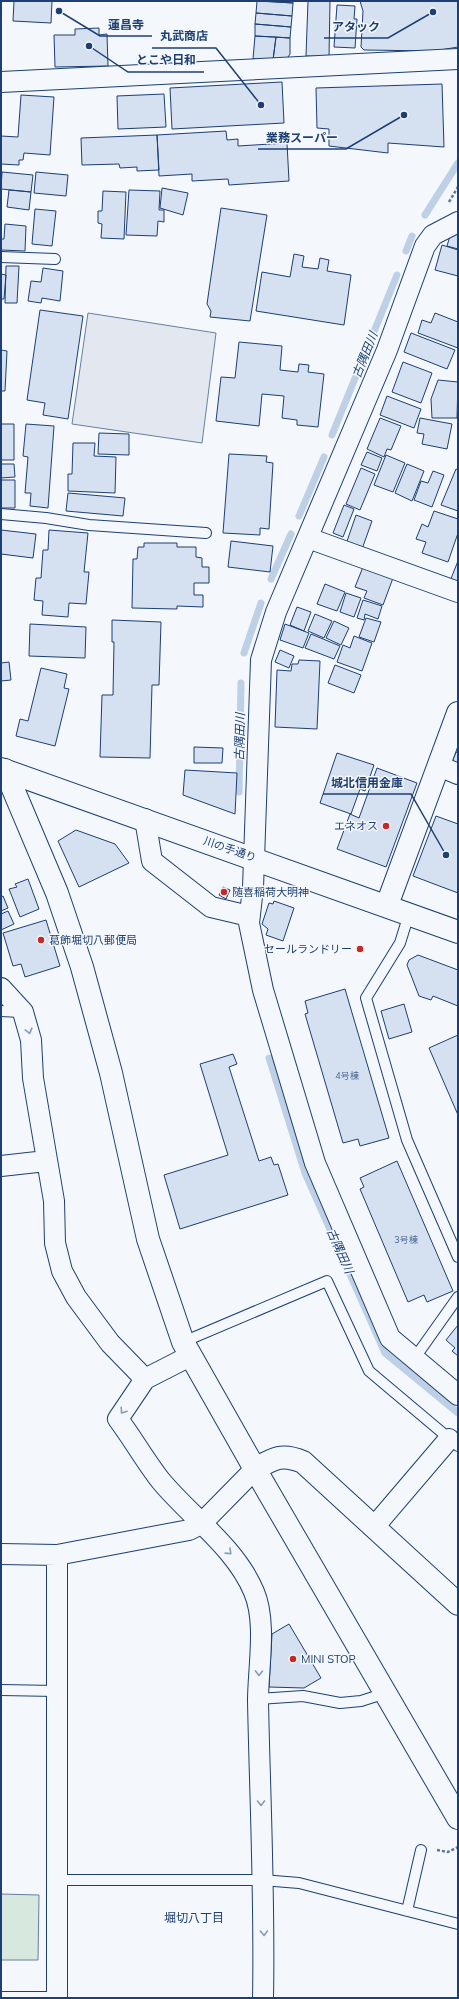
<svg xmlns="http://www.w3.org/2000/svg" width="459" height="1999" viewBox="0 0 459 1999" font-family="Mulish,'Noto Sans JP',sans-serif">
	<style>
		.green { fill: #d7e8df; stroke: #687fa3 }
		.parking { fill: #e3e8f0; stroke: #687fa3 }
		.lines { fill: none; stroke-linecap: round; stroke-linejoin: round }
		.stream { stroke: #bed0e5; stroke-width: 7 }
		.building { fill: #d5e0f0; stroke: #1d3f73 }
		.lane-casing { stroke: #1d3f73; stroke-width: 12 }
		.street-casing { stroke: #1d3f73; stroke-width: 22 }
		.secondary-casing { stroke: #1d3f73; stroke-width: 24 }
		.primary-casing { stroke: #1d3f73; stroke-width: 24 }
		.path { stroke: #5e769c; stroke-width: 2.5; stroke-dasharray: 3 2; stroke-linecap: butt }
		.lane { stroke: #f4f7fb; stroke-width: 10 }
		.street { stroke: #f4f7fb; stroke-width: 20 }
		.secondary { stroke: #f4f7fb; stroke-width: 22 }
		.primary { stroke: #f4f7fb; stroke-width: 22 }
		.oneway { stroke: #889bb7 }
		.poi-dot { fill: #c62828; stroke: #f4f7fb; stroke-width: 1.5 }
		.labels { text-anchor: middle; stroke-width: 3; stroke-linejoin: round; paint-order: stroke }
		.number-label { font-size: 9px; fill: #4b6792 }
		.poi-label { font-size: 11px; fill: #1d3f73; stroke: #f4f7fb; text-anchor: start }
		.street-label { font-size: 11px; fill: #1d3f73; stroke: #f4f7fb }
		.water-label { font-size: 12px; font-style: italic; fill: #1d3f73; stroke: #f4f7fb }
		.neighbourhood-label { font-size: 12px; fill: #1d3f73; stroke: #f4f7fb }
		.leader { fill: none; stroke: #1d3f73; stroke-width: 1.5 }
		.callout-dot { fill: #1d3f73; stroke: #f4f7fb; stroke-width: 1.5 }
		.callout-label { font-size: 12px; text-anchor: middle; font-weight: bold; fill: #1d3f73; stroke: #f4f7fb; stroke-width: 3; stroke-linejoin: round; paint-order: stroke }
	</style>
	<rect width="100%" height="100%" fill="#f4f7fb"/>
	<path class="green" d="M1,1894L39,1895L38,1960H1Z"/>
	<path class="parking" d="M88,313L216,333L202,443L72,424Z"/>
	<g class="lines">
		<path class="stream" d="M425,215L458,163
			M406,251L412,236
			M332,435L397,275
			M299,516L324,457
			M271,579L291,534
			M244,653L261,603
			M239,792L241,683
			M269,1058L305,1173L385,1353L458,1413"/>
	</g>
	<path class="building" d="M14,1H52L51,23L13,21Z
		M257,1L293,3L292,16L256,13Z
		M262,1H293V3Z
		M308,1H330L329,57L306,56Z
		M360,1H458V47L434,51L364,50L361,47L363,11Z
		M337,5L355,6L354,19H357L355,48L334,47Z
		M256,13L292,16L291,27L255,24Z
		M255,24L291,27L290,38L255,36Z
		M99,28V35L107,34L108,66L55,67L54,35H75V29Z
		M255,36L276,37L273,60L253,59Z
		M276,37L290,38V54L286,60H273Z
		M282,82L284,123L172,129L170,88Z
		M442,84L444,147L388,143V153L329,146V129L317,128L316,88Z
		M164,94L166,127L118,129L117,96Z
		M21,95L54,97L50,155L24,153L23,160H19V165L1,164V136L18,137Z
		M226,131L227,140L238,139V146L287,143L289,181L229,185L228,179L192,181V174L159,176L157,135Z
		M157,135L159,170L137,171V167L120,168L119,164L82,165L81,138Z
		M2,172L33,175L31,192L1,189Z
		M36,172L68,175L66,196L34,193Z
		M162,188L188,193L183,215L160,208Z
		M9,190L31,192L29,210L7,207Z
		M129,190L160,191L159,210H164V222L158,221L157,236L126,235Z
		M103,191L126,192L124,239L101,238L102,224L98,223V211H102Z
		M221,208L267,215L250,321L210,317L211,311L207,304Z
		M35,209L56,211L52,246L32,244Z
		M5,224L26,226L25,251L1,250V239H4Z
		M452,229L458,231V249L447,246Z
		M442,245L458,250V276L435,270Z
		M294,254L304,256L302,267L318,269L320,258L329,260L327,271L351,275L344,325L256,311L262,272L290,277Z
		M6,266H19L17,303H5Z
		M43,268L63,271L60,301L42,298L41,303L28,301L31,281L41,282Z
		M1,274L6,275L4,299H1Z
		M40,310L83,316L68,419L43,415L45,403L27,400Z
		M435,313L458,322V348L418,333L422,320L431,323Z
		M411,333L455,350L447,369L404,352Z
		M239,342L282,346L280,370L298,372L299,364L309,365L308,372L324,374L318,427L297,425V420L282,418L284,396L262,394L259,426L216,421L221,377L235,378Z
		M1,350L7,351L5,391H1Z
		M403,362L432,373L421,403L392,392Z
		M438,380L458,382L457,418H432L431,399Z
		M387,396L421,409L414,428L380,415Z
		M380,418L401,426L391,450L387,449L384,457L367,449Z
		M420,418L452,424L447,449L422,444L424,434L417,433Z
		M1,424H14V460H1Z
		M26,424L54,426L48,508L30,506L31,493H25L28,457L23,456Z
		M99,433L129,434V455L98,454Z
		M73,443H95L94,456L116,457L115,493L68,491V474H72Z
		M367,452L382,458L377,471L361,465Z
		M229,454L267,456L266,462L273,463L269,529L260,528V535L223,533Z
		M386,455L405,463L393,492L374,485Z
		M1,464H14L15,477L1,478Z
		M407,464L424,471L412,501L395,493Z
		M361,468L375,474L360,510L346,504Z
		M456,469L458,470V511L441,505Z
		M433,471L444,475L432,507L414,500L421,481L428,483Z
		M1,480H15V508H1Z
		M68,493L125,498L123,516L66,511Z
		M344,505L354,509L343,537L333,533Z
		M434,511L458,519V533L448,562L422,553L426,542L416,539L422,524L428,527Z
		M356,515L372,521L361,552L345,547Z
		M1,530L36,534L33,558L1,554Z
		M49,530L88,533L84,572H89L86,604L69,603L68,617L42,615L43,601L34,600L36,578H41L43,550H48Z
		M231,541L273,546L270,572L228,567Z
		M144,543H177V547H196V557L202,558V567H209V583H194V595H203V607L177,606V609L132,608L133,559H137L138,547H144Z
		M458,561V584L450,581Z
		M363,567L393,578L383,605L364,598L367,591L355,587Z
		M325,584L345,592L337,611L317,604Z
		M346,593L361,598L354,617L340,612Z
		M363,600L382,606L378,619L365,614L364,620L357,618Z
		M297,607L311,612L304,631L290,625Z
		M315,614L332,621L324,638L308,631Z
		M366,618L381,622L374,642L359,637Z
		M112,620L161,622L159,685H152L150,758L100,757L102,695H113L114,642H112Z
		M334,621L349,628L341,645L326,638Z
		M30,624L86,627L85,658L29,656Z
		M285,624L309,633L303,648L280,640Z
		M311,634L340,646L334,659L305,648Z
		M354,636L372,643L362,671L337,662L343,645L350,648Z
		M280,650L294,656L289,668L275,662Z
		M299,660L320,661L317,729L275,727L277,670L291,671L292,664H298Z
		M9,662L11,680L1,681V663Z
		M335,665L361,675L354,693L328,683Z
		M41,668L67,674L64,688L69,689L55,746L16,736L20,719L28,721Z
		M194,747L223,748L222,763H194Z
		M456,752L458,753V770L452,762Z
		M337,753L374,765L365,791L360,789L351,814L320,803Z
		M377,768L417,783L386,867L337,849L350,814L359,818Z
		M185,770L237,773L235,814L183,795Z
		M436,816L458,824V893L413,876Z
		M76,830L115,844L129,863L79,887L58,841Z
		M28,879L39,909L20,917L9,889L17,887L15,884Z
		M223,887L230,890L226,899L219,895Z
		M3,896L8,908L1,911V897Z
		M274,901L294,908L283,941L266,935L268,929L262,924L269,903L273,904Z
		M8,911L14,924L1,930V914Z
		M46,920L60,966L25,977L21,964L13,966L3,933Z
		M418,955L458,970V1006L433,996L431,1000L419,996L407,965L409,960Z
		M345,989L389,1138L360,1146L358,1139L343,1143L305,1014L308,1013L305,1001Z
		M404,1004L412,1032L389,1039L381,1011Z
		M458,1035V1115L429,1048Z
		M233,1054L237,1064L229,1067L259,1161L271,1157L274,1165L278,1164L288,1195L180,1229L164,1175L228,1155L200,1064Z
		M397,1161L453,1291L427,1302L424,1295L408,1302L360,1189L364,1187L360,1178Z
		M458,1325V1356L452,1351L455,1348L446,1340Z
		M289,1624L321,1678L304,1688L269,1687L272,1634Z"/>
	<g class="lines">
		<defs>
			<path id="lane" d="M1,257L55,259
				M1,514L46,518L89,525L206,533
				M409,914L400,943L366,998L407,1140L458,1257
				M1,1011L21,1012
				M183,1342L327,1281L369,1371L458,1446
				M414,1359L458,1297
				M1,1690L56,1691
				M258,1699L303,1696L340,1703L361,1701L386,1693
				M57,1880H262L299,1883L458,1924
				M407,1911L421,1850
				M1,1997H57"/>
			<path id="street" d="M1,82L458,59
				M458,222L433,235L425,246L387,350L276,612L261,660L253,888L249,923L263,990L315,1163L390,1338L458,1395
				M308,538L458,592
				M439,766L458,774
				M145,819L152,861L211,907L249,916
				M1,988L23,1012L31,1040L33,1078L54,1201L55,1243L62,1271L76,1297L110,1343L145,1379L190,1356
				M1,1166L46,1161
				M145,1379L118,1419C133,1439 146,1462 161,1481C191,1517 236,1548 254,1592C267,1622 258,1668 258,1701C260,1800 265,1899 263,1998
				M374,1527L449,1439
				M1,1554L57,1555L189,1530L201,1524L255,1469
				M57,1555V1998"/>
			<path id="secondary" d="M5,770L57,893L82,967L111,1073L148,1239L183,1342L255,1469L458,1818
				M387,905L458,713
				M255,1469C274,1458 282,1453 303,1462L458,1604"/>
			<path id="primary" d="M1,769L458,932"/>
		</defs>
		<use href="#lane" class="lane-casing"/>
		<use href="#street" class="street-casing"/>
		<use href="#secondary" class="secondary-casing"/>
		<use href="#primary" class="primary-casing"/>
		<path class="path" d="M449,202L458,187
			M437,1850L448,1852L458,1847"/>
		<use href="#lane" class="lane"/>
		<use href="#street" class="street"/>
		<use href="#secondary" class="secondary"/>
		<use href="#primary" class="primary"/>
	</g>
	<defs><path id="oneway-chevron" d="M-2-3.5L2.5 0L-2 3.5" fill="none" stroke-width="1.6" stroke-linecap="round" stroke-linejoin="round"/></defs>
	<g class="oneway">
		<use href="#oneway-chevron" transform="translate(29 1031) rotate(75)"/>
		<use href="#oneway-chevron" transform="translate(123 1411) rotate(124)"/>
		<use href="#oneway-chevron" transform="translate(229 1552) rotate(44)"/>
		<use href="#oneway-chevron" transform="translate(259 1673) rotate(91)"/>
		<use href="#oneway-chevron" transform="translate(261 1803) rotate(89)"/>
		<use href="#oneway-chevron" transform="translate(264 1933) rotate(88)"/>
	</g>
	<g class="poi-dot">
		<circle cx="386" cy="826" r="4"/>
		<circle cx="224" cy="892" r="4"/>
		<circle cx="41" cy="940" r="4"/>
		<circle cx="360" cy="949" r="4"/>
		<circle cx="293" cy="1659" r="4"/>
	</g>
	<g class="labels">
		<g class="number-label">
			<text x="347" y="1079">4号棟</text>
			<text x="406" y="1243">3号棟</text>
		</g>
		<g class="poi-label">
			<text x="378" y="830" text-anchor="end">エネオス</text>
			<text x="232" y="896">随喜稲荷大明神</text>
			<text x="49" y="944">葛飾堀切八郵便局</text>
			<text x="352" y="953" text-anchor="end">セールランドリー</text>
			<text x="301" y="1663">MINI STOP</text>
		</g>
		<g class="street-label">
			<text transform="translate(230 849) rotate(19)" y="4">川の手通り</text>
		</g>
		<g class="water-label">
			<text transform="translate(365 355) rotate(-68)" y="4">古隅田川</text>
			<text transform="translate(240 737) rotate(-89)" y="4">古隅田川</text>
			<text transform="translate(340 1251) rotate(66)" y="4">古隅田川</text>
		</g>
		<g class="neighbourhood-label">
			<text x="194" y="1922">堀切八丁目</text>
		</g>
	</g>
	<path class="leader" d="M59 11L100 36H152M433 12L388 38H324M261 105L216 48H152M89 46L128 72H204M404 115L346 149H258M446 855L411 794H323"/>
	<g class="callout-dot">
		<circle cx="59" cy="11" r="4"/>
		<circle cx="433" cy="12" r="4"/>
		<circle cx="261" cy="105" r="4"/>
		<circle cx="89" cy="46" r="4"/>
		<circle cx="404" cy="115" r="4"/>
		<circle cx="446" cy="855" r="4"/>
	</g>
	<g class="callout-label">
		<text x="126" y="29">蓮昌寺</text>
		<text x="356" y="31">アタック</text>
		<text x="184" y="40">丸武商店</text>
		<text x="166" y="64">とこや日和</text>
		<text x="302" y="142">業務スーパー</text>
		<text x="367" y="787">城北信用金庫</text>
	</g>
	<rect width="459" height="1999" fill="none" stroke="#1d3f73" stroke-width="4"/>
</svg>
